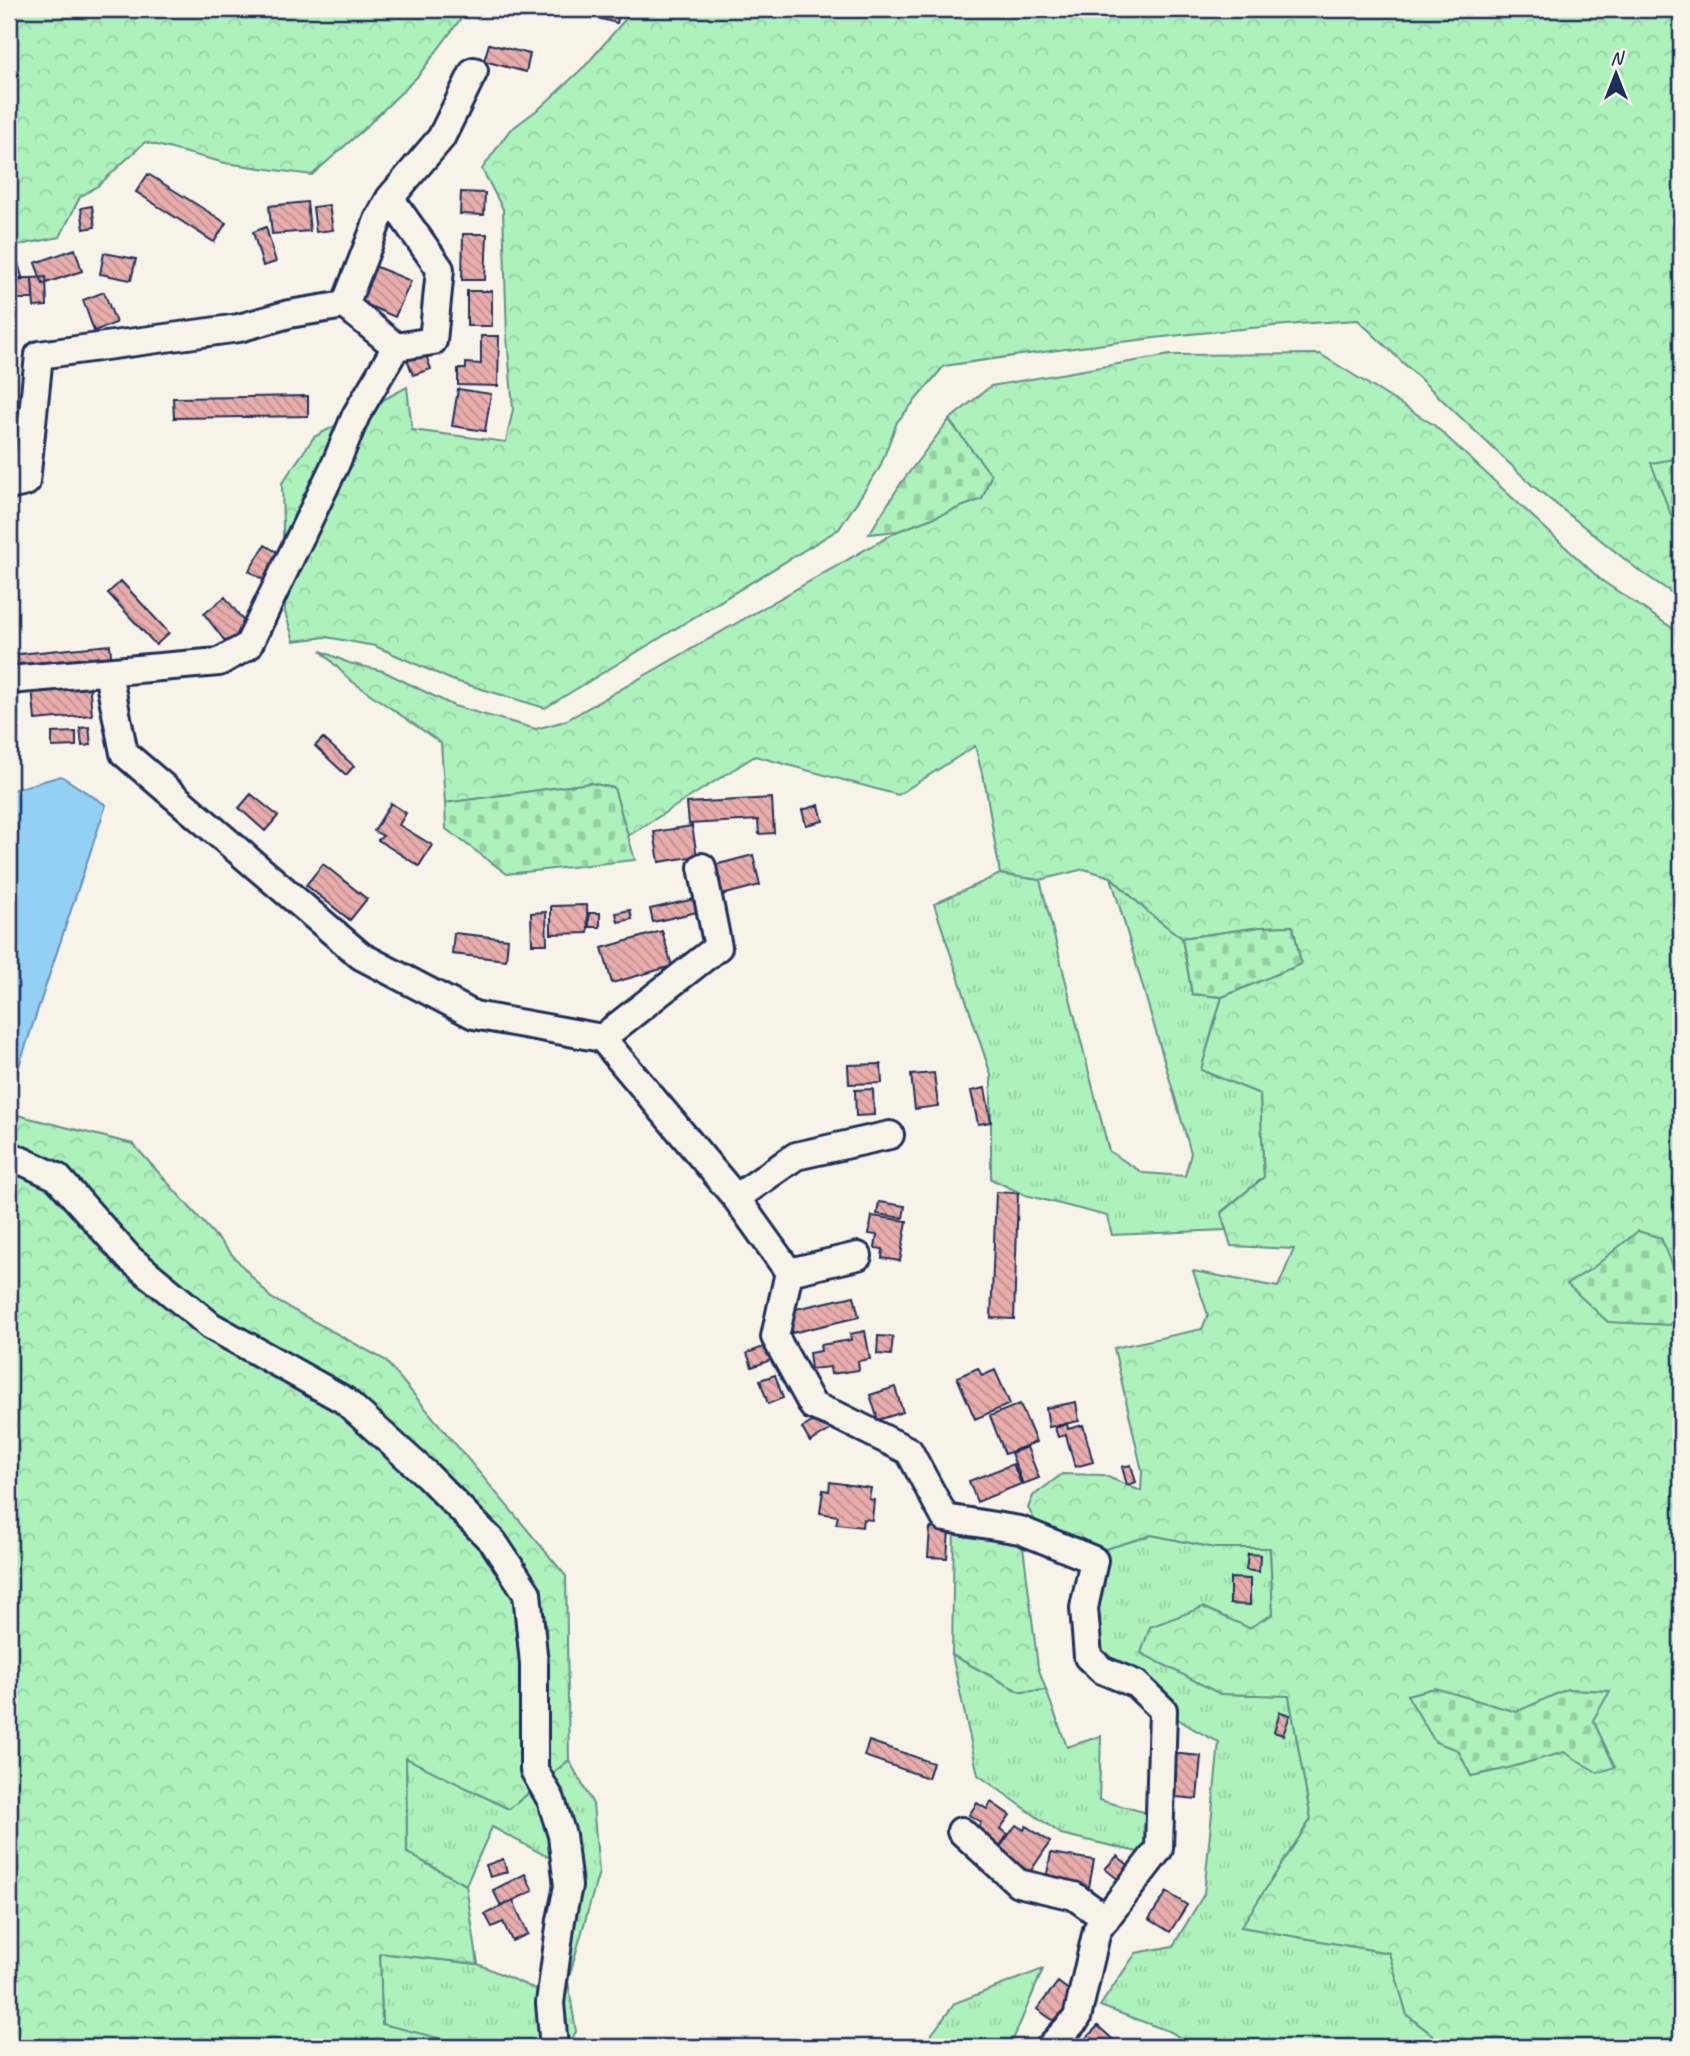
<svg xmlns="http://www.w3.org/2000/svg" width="1690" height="2056" viewBox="0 0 1690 2056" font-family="Caveat,sans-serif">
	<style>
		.grass { fill: url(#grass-tufts); stroke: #64908c; stroke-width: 2 }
		.forest { fill: url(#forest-crowns); stroke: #64908c; stroke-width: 2 }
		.cemetery { fill: url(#cemetery-stones); stroke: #64908c; stroke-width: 2 }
		.water { fill: #93d0f4; stroke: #6390b8; stroke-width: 2 }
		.building { fill: url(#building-back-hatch); stroke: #1b2f5e; stroke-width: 2 }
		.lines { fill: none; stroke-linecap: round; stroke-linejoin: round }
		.minor-casing { stroke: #1b2f5e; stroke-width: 32 }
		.minor { stroke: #f7f3e8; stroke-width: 26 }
	</style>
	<defs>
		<pattern id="grass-tufts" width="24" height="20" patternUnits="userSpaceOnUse" patternTransform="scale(1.75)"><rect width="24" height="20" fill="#adf1bb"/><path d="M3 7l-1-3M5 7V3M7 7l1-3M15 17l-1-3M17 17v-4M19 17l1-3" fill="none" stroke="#94cfa3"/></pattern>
		<pattern id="forest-crowns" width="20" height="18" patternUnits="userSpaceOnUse" patternTransform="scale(1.75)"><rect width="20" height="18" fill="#adf1bb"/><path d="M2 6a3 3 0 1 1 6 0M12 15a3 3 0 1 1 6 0" fill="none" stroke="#94cfa3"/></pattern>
		<pattern id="cemetery-stones" width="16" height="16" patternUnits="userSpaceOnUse" patternTransform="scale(1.75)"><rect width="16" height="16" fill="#adf1bb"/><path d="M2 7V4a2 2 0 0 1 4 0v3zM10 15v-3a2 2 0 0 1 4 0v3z" fill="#94cfa3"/></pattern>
		<pattern id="building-back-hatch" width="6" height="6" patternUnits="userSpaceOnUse" patternTransform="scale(1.75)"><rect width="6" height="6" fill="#e9aeab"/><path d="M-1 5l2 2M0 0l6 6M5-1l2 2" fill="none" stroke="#bc8e8e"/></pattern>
	</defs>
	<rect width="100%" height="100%" fill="#f7f3e8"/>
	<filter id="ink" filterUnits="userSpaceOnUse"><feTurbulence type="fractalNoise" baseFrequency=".0143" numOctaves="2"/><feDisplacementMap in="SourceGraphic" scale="14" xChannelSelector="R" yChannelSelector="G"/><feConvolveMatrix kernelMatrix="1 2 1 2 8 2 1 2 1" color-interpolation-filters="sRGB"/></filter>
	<g filter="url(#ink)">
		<path class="grass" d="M1000,874L1040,880L1109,1151L1143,1173L1185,1176L1191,1153L1111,877L1149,913L1182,938L1192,994L1222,997L1201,1070L1260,1094L1264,1177L1221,1212L1226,1230L1112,1235L1107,1216L1025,1195L991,1179V1075L934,904Z
			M1152,1535L1210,1547L1270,1548L1273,1614L1250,1628L1220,1694L1289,1695L1311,1819L1242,1927L1390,1953L1407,2015L1448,2047H1194L1171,2032L1100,2006L1136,1953L1173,1946L1204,1894L1219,1742C1176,1723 1125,1682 1092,1647L1094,1590L1102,1550Z
			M952,1655L1020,1692L1046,1690L1067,1747L1101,1736L1099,1800L1155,1815L1142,1853L1061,1834L978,1775Z
			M406,1757L509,1809L569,1760L593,1804L599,1872L568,1981L576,2032L565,2047H475L382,2025L380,1953L478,1964L544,1993L554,1860L492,1827L466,1885L407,1853Z
			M1043,1969L1010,2047H922L955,2003Z"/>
		<path class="forest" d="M24,9H468L418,76L364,129L312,175L225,163L145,142L99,185L80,197L60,237L9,247V22Z
			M634,9H1681V599L1637,569L1532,485L1358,320C1219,328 1081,346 944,366L897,422L880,467L839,529L545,708L452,680L375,646L326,637L294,641L285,612L282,483L314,437L407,387L412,430L506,442L513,409L507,337L503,209L482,169L509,131L541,107L586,65Z
			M1320,354L1434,425L1601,580L1681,634V2047H1448L1407,2015L1389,1953L1241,1927L1311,1819L1289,1696L1220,1694L1141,1653L1150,1627L1203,1607L1249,1628L1273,1614L1270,1548H1215L1152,1535L1102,1550L1038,1526L1028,1508L1033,1496L1062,1474L1103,1475L1141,1491L1142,1471L1114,1348L1202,1329L1208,1315L1193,1271L1278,1287L1294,1249L1231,1246L1221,1213L1264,1177L1260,1094L1201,1070L1222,997L1301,964L1293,926L1261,927L1182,938L1149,913L1111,877L1084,869L1040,880L1000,874L986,789L975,746L898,795L755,756L628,836L614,788L590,783L445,803L441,743L350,680L321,651L349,663L383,671L454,706L536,729L565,721L898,531L982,499L991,475L949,420L991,386L1170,355Z
			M9,1113L133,1144L271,1298L385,1360L566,1576L569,1760L509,1809L406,1758L407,1853L466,1885L478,1964L380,1953L382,2024L475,2047H9Z
			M954,1525L1022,1538L1038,1667L1046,1690L1020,1692L952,1655Z"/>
		<path class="cemetery" d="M949,420L991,475L982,499L898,531L869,534L901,483Z
			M1681,458V524L1671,515L1651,463Z
			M590,783L614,788L635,860L507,874L446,829L445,803Z
			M1293,926L1301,964L1222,997L1192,994L1182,938L1261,927Z
			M1638,1231L1661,1238L1679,1279L1681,1306L1670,1325L1608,1322L1567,1284L1594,1267Z
			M1435,1688L1516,1712L1567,1689L1610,1691L1593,1720L1615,1767L1598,1773L1564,1752L1505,1769L1471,1776L1458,1750L1435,1742L1407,1695Z"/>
		<path class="water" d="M61,776L106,805L9,1096V791Z"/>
		<path class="building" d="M562,9H621L617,23Z
			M489,44L530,54L526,72L484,61Z
			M148,174L226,223L214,242L136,192Z
			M461,192L485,193L484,215L460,214Z
			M307,202L310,231L272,234L269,206Z
			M329,205L333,230L316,232L313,207Z
			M92,206L95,227L84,229L81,208Z
			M266,227L276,262L263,266L253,232Z
			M463,234H487L485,280H462Z
			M75,249L82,271L43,284L35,263Z
			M104,253L136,259L131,280L100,274Z
			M17,260L23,280L9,283V262Z
			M372,265L411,281L395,317L356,300Z
			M46,277L47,306L34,307L32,278Z
			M17,278H32L33,299H16Z
			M467,291H492V326H467Z
			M104,292L116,323L94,331L83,300Z
			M481,336H499L498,386L458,385V369H466V363L481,364Z
			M424,350L431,369L413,375L406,356Z
			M458,389L491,394L485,431L452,426Z
			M308,396V416L174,418L173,398Z
			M265,545L285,557L268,583L249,571Z
			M121,581L169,633L156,645L108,593Z
			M225,597L253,633L232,650L204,614Z
			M110,645L112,665L9,675V655Z
			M89,681L92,715L35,720L32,686Z
			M89,727L91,745L82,746L80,728Z
			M76,732V746L52,747V733Z
			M323,738L354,766L346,775L315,746Z
			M251,794L278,816L265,831L239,808Z
			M772,798L774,833L759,834L758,820L689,824L687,803Z
			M391,803L406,813L399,825L432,845L419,866L378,840L383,836L374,831Z
			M819,805L823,821L806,825L802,810Z
			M692,826L697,856L659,862L654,832Z
			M753,855L760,885L718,896L711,866Z
			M323,864L367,899L350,920L306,885Z
			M699,898L702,911L653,922L650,909Z
			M587,905L588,933L551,934V906Z
			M630,910L632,919L618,922L616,913Z
			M546,912L547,944H532L531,913Z
			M589,913H600V927H589Z
			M662,931L672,966L612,983L602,948Z
			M454,933L508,939L506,960L452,954Z
			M881,1064L882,1083L849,1084L848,1065Z
			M934,1073L938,1106L915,1109L911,1075Z
			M985,1088L991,1122L978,1124L971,1091Z
			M873,1089L874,1115L856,1116L855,1090Z
			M996,1192L1018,1193L1014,1319L991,1318Z
			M879,1202L905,1206L903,1218L877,1214Z
			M872,1216L907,1221L900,1261L882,1258L883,1249L875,1248L877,1235L869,1234Z
			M854,1296L859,1317L792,1333L787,1311Z
			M865,1331L870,1359L858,1361L859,1370L831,1374L830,1367L811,1369L809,1353L821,1351L820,1345L851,1340L850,1334Z
			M878,1336L893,1337L891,1355L877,1354Z
			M774,1343L779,1357L752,1367L747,1353Z
			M978,1368L982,1376L995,1370L1010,1404L975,1419L957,1377Z
			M775,1375L783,1398L768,1404L760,1380Z
			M895,1387L903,1412L878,1420L870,1395Z
			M1076,1402L1079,1421L1049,1427L1046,1408Z
			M1020,1404L1036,1442L1005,1454L990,1416Z
			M824,1415L832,1429L810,1442L802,1428Z
			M1067,1424L1068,1429L1083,1425L1093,1462L1075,1467L1066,1435L1058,1437L1055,1428Z
			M1027,1447L1039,1478L1023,1484L1011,1453Z
			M1013,1464L1021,1484L977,1502L969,1481Z
			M1131,1465L1136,1482L1127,1485L1122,1467Z
			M830,1482L871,1488L869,1499L874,1500L872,1520L863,1519L862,1527L836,1524L838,1516L820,1513L823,1490L829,1491Z
			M930,1528L949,1530L947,1558L928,1557Z
			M1248,1554L1260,1555L1259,1572L1246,1570Z
			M1230,1578L1250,1579V1605L1230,1604Z
			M1280,1712L1290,1715L1283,1735L1274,1732Z
			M869,1741L933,1763L928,1778L864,1756Z
			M1170,1753L1201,1756L1197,1799L1166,1796Z
			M991,1802L1010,1815L1000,1829L1008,1834L995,1853L975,1832L981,1822L969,1815L977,1803L987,1809Z
			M1016,1825L1024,1830L1026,1826L1050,1842L1030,1872L998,1850Z
			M1051,1853L1094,1860L1089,1887L1046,1879Z
			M1117,1856L1136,1871L1124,1884L1105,1869Z
			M503,1859L507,1872L490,1877L486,1865Z
			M525,1874L533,1891L501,1906L493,1890Z
			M1167,1892L1187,1905L1170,1932L1149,1919Z
			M513,1901L528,1934L512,1941L503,1922L492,1927L485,1914Z
			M1058,1982L1078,1997L1058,2024L1037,2009Z
			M1098,2026L1119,2045L1117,2047H1077Z"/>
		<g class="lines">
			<defs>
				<path id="minor" d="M390,198L440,269L433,341L396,347
					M9,486L26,482L39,355L239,328L289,314L345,305L378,220L390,198L441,138L474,71
					M108,673L124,753L361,956L474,1015L602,1038L736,1198L789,1272L775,1337L813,1406L838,1416L909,1451L945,1518L1020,1530L1094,1560L1084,1608L1088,1657L1102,1670L1136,1684L1163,1710L1159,1849L1097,1930L1077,2018L1050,2047
					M9,680L219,662L248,646L336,463L356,415L396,347L345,305
					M602,1038L718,947L702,867
					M9,1155L57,1177L129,1258L211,1326L344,1400L427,1475L494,1543L527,1593L534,1664V1770L551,1800L562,1835L568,1886L561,1920L550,2003L554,2047
					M736,1198L796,1156L890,1135
					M789,1272L858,1256
					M961,1831L1018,1883L1074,1896L1106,1919"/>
			</defs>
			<use href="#minor" class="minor-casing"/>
			<use href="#minor" class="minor"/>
		</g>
	</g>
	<rect width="1690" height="2056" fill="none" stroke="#f7f3e8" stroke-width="35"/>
	<rect x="18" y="18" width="1655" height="2021" fill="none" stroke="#1b2f5e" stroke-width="2.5" filter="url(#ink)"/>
	<g transform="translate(1616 74)" stroke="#f7f3e8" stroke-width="5" paint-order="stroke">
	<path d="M0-5L12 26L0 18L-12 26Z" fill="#1b2f5e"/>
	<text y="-10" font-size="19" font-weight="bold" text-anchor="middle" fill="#1b2f5e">N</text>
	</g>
</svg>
